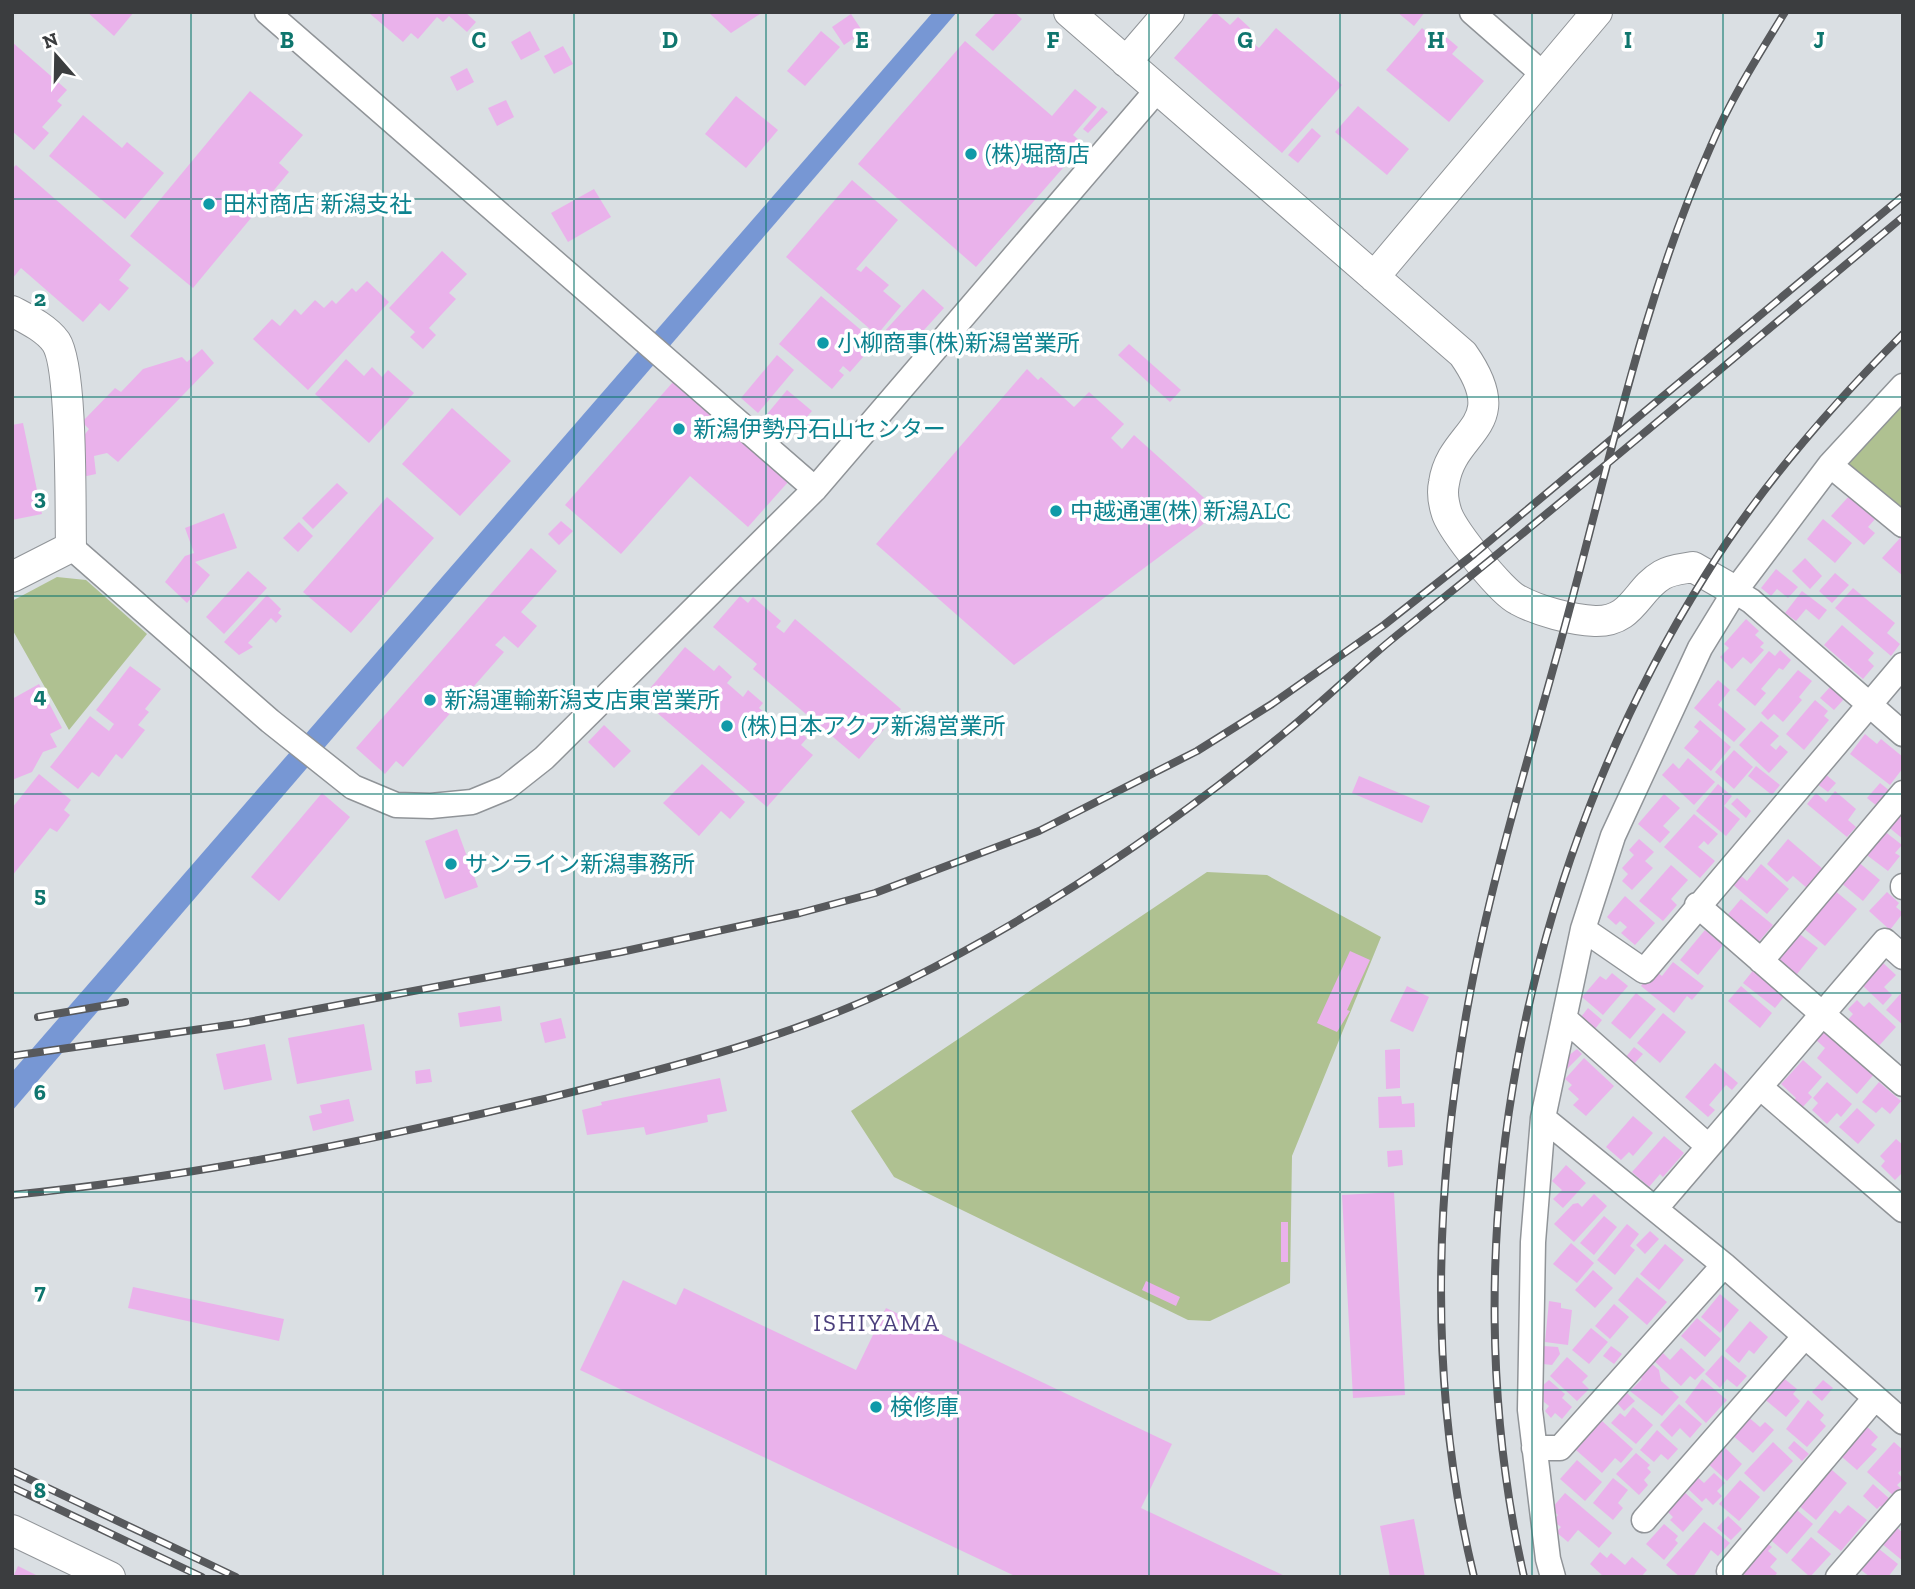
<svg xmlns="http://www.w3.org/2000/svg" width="1915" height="1589" viewBox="0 0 1915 1589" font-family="'Zilla Slab','Noto Sans JP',serif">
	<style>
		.green { fill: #afc191 }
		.water { fill: #7797d4 }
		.building { fill: #eab2eb }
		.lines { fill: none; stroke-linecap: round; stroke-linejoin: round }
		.minor-casing { stroke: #909498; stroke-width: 27 }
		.tertiary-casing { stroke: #909498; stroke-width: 32 }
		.minor { stroke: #fff; stroke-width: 24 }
		.tertiary { stroke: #fff; stroke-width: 30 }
		.rail-casing { stroke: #57595c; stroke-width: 8 }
		.rail { stroke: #fff; stroke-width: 5; stroke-dasharray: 16; stroke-linecap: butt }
		.grid { fill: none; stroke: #0f766e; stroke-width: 2; stroke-opacity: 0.55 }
		.culture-dot { fill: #0f9aa8; stroke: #fff; stroke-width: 2.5 }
		.labels { text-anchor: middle; stroke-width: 7; stroke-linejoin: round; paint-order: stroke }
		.culture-label { font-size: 23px; fill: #0d838f; stroke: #fff; text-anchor: start }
		.neighbourhood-label { font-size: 24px; letter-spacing: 2px; fill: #4b3f7c; stroke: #fff }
		.grid-label { font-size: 23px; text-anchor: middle; font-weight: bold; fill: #0f766e; stroke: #fff; stroke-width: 7; stroke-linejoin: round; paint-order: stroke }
	</style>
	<rect width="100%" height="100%" fill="#dadfe3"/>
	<path class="green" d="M1903,403V520L1841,469Z
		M57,577L86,580L147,634L69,730L12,629V601Z
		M1207,872L1267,875L1381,937L1292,1156L1290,1283L1210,1321L1188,1320L894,1177L851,1111Z"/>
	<path class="water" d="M933,12H957L12,1111V1072Z"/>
	<path class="building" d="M87,12H134L114,36Z
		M368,12H465L476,22L467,32L449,16L443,22L437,17L418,39L411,33L403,42Z
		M708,12H763L731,33Z
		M997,12H1014L1022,19L993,51L975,35Z
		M1215,12L1230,25L1238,17L1250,28L1244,36L1259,48L1276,28L1342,85L1282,153L1174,58Z
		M1397,12H1425L1414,26Z
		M851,14L863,32L844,45L832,27Z
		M1422,28L1433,38L1439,31L1458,47L1452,54L1484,81L1449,122L1386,70Z
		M530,31L540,50L521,60L511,42Z
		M821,31L840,47L805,86L787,71Z
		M965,41L1052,116L1075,89L1097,107L1073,135L1084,144L976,267L858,164Z
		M12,42L67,90L57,101L62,105L42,127L49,133L34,150L12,131Z
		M563,46L573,64L554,74L544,56Z
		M467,68L474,82L457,91L450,77Z
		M250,91L303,135L279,163L289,172L193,288L130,236Z
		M736,96L778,130L746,168L705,134Z
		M506,100L514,117L497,126L488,108Z
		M1358,106L1409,149L1387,175L1335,132Z
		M1102,107L1108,112L1088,133L1083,129Z
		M83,115L122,148L127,142L164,173L125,219L49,156Z
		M1312,128L1321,136L1298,163L1288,155Z
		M16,165L131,265L119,280L129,288L109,311L100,303L83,322L21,268L12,279V169Z
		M852,180L898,220L856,269L861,272L866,266L889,285L883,291L901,306L877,335L786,257Z
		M594,189L611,217L568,242L551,213Z
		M442,251L467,274L449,293L456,299L429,328L436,335L423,349L410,337L415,332L389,308Z
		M367,281L389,302L308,390L253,339L272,319L280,326L295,309L301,315L315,300L324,308L332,300L336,304L352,288L356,292Z
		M923,289L944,308L904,352L883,333Z
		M821,296L868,336L864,342L871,348L850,372L843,366L839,371L844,375L832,389L779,344Z
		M1129,344L1181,390L1170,402L1118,355Z
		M202,349L214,363L118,462L107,453L94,456L96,474L82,477V438L89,429L82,422L115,388L121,392L143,369L182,357L187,362Z
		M777,355L794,370L758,413L741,398Z
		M346,359L364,376L372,367L382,377L388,370L414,393L369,443L315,394Z
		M1027,369L1038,380L1041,377L1074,407L1089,392L1124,424L1111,438L1122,449L1134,435L1212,505L1202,517L1206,521L1202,525L1014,665L876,544Z
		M673,382L788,482L748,527L690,476L621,554L565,505Z
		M787,390L812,411L805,419L811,424L804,433L798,428L789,440L763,419Z
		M452,408L511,461L460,516L402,464Z
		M23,423L42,514L12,520V425Z
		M337,483L348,493L313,529L302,518Z
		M1850,495L1876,518L1868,527L1875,533L1864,545L1831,516Z
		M387,497L434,538L351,633L303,592Z
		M224,513L237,548L195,562L210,575L187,603L165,582L185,556L194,553L185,528Z
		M1823,519L1852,543L1835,563L1807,539Z
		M561,521L573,531L559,545L548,534Z
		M299,522L313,536L298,552L283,538Z
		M1901,537L1903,539V576L1882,558Z
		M531,548L557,571L521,612L537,626L518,648L504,636L495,645L504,652L403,767L396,761L385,774L356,748Z
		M1805,558L1822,576L1810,589L1792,571Z
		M1776,569L1798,587L1788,598L1777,589L1771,596L1761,588Z
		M248,571L267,588L224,634L206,617Z
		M1835,573L1849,585L1832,603L1819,591Z
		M1853,588L1895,623L1887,633L1900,644L1891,656L1835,608Z
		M1802,591L1827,610L1819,620L1806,609L1796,621L1785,613Z
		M267,595L281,609L278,613L282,616L276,623L271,618L248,643L253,647L239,655L224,642Z
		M740,596L748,603L753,597L781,621L776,627L784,633L795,619L901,709L859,759L753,669L757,664L713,627Z
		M1746,619L1759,631L1755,635L1764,643L1760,647L1764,650L1751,664L1743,657L1732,669L1720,657L1729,648L1724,644Z
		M1842,625L1874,653L1868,660L1874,666L1863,679L1824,645Z
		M685,647L714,671L719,665L732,677L727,683L743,697L748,690L763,703L759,708L784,729L790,724L807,738L801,745L813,755L767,807L641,699Z
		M1780,650L1791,660L1783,670L1779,668L1761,689L1766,693L1755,706L1736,690L1769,651L1775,656Z
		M130,666L161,689L145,709L149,712L138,725L145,730L122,759L116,754L99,777L92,772L78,789L50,767L90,716L109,731L114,724L96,710Z
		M1798,670L1812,681L1799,697L1802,700L1783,722L1774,714L1768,720L1761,713Z
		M1718,680L1730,690L1718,705L1746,729L1734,742L1694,708Z
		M39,684L62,728L50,734L57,747L43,752L32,772L12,780V699Z
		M1830,687L1844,699L1834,710L1820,698Z
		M1815,700L1828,711L1824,716L1829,720L1804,750L1786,734Z
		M1700,720L1731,747L1711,771L1684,748L1699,731L1694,727Z
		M1761,721L1779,736L1770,745L1776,750L1780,745L1788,752L1769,773L1739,745Z
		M604,725L631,751L614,768L588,742Z
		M1865,734L1877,744L1881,739L1903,757V768L1890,785L1850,754Z
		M1734,750L1753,767L1734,789L1715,772Z
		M1688,758L1715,782L1694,805L1662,775L1673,763L1679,769Z
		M702,764L745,802L730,819L721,811L699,836L663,803Z
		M1756,766L1780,785L1772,795L1748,776Z
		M1824,773L1836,783L1828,792L1816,783Z
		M39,774L71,800L64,810L70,815L57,832L50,828L12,876V808Z
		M1359,776L1430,806L1422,823L1352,793Z
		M1880,783L1890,791L1877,806L1867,798Z
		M1718,784L1732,796L1724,806L1740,819L1726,836L1696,811Z
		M1835,791L1856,809L1848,820L1856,827L1847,837L1807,804L1816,793L1826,802Z
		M322,793L350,817L279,901L251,877Z
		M1664,794L1680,808L1663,826L1670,832L1660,843L1638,824Z
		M1737,798L1751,811L1746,818L1731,804Z
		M1903,804V839L1886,825Z
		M1694,814L1718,834L1708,845L1704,841L1698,847L1715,861L1700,878L1664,847Z
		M457,829L478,887L445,899L425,841Z
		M1883,830L1902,845L1895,853L1900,856L1888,871L1864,853Z
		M1639,839L1654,852L1645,861L1653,868L1632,890L1622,881L1628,874L1622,868L1634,855L1629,850Z
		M1788,839L1824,870L1808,889L1793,876L1787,882L1767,864Z
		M1857,861L1880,880L1863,901L1840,882Z
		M1761,864L1789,889L1767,914L1731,883L1739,874L1747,881Z
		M1671,865L1688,880L1671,899L1677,905L1663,921L1639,901Z
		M1834,890L1857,909L1825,946L1802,927Z
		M1887,892L1899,903L1896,907L1903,913L1890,930L1869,911Z
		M1625,896L1655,923L1635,945L1621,933L1627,927L1620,921L1616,925L1607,917Z
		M1741,899L1773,925L1756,945L1724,919Z
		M1705,930L1723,945L1698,975L1680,960Z
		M1797,932L1818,948L1793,979L1772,962Z
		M1350,951L1370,960L1347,1010L1350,1011L1337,1032L1317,1023Z
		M1673,962L1704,986L1692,1000L1687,996L1674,1013L1641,986L1645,980L1649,984L1658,973L1662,976Z
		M1882,962L1896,975L1884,987L1892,995L1883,1005L1861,984Z
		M1755,968L1787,993L1775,1008L1743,983Z
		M1612,973L1628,986L1603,1015L1582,997L1600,976L1606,980Z
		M1407,986L1429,997L1413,1032L1390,1021Z
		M1741,986L1772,1013L1760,1028L1728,1001Z
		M1903,991V1025L1886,1010Z
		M1636,993L1656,1009L1630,1039L1611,1023Z
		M1857,1000L1864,1007L1869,1002L1896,1027L1877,1048L1847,1021L1853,1014L1848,1009Z
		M500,1006L502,1021L460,1027L458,1013Z
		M1588,1008L1602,1020L1595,1029L1581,1017Z
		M1663,1013L1686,1032L1660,1063L1637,1043Z
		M561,1018L566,1038L545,1043L540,1023Z
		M364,1024L372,1070L297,1084L288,1038Z
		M1824,1031L1876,1072L1857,1094L1817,1058L1825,1048L1816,1040Z
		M265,1044L272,1080L224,1090L216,1054Z
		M1634,1047L1643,1054L1633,1065L1625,1058Z
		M1400,1049V1088L1386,1089L1385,1050Z
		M1577,1049L1582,1054L1566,1070L1568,1056Z
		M1584,1058L1614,1086L1586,1116L1573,1105L1579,1099L1568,1089L1572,1085L1565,1079Z
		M1803,1060L1822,1077L1808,1093L1812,1097L1800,1110L1792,1103L1796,1098L1781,1084Z
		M1715,1063L1738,1083L1732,1090L1726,1085L1709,1105L1715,1110L1708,1117L1685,1097Z
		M430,1069L432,1082L416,1084L415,1071Z
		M720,1078L727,1111L707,1115L708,1122L646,1135L644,1127L587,1135L582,1110L602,1105L601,1102Z
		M1827,1082L1852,1104L1841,1117L1837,1113L1827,1124L1812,1110L1818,1103L1813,1098Z
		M1879,1082L1901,1101L1890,1114L1882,1107L1876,1113L1862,1102Z
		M1401,1096L1402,1104L1414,1103L1415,1127L1379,1128L1378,1097Z
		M349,1099L354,1121L313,1131L309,1116L322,1113L320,1105Z
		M1857,1108L1875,1125L1858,1144L1839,1127Z
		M1633,1116L1653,1133L1633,1156L1629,1152L1621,1160L1606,1147Z
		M1664,1136L1684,1153L1663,1177L1660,1174L1649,1187L1632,1172Z
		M1896,1139L1903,1145V1172L1895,1180L1881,1166L1885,1161L1880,1156Z
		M1402,1150L1403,1165L1388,1167L1387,1151Z
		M1566,1165L1586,1183L1563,1208L1553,1199L1562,1190L1552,1181Z
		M1394,1192L1405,1395L1353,1398L1342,1195Z
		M1594,1194L1607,1206L1574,1242L1554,1224L1573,1204L1578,1203L1582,1207Z
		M1604,1216L1617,1227L1594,1255L1580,1243Z
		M1281,1222H1288V1262H1281Z
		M1627,1224L1639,1234L1630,1246L1635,1250L1615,1275L1597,1260Z
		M1650,1231L1659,1239L1645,1254L1636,1245Z
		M1571,1243L1594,1263L1577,1283L1553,1264Z
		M1665,1244L1684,1260L1659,1290L1640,1274Z
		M1593,1270L1613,1288L1595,1308L1575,1290Z
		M1637,1277L1667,1302L1647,1325L1618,1300Z
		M623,1280L676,1305L684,1288L856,1370L886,1308L1172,1444L1141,1508L1287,1577H1017L580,1370Z
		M1146,1281L1180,1297L1176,1306L1142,1290Z
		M133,1287L284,1319L279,1341L128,1308Z
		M1720,1294L1739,1310L1720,1333L1701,1317Z
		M1549,1301L1561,1303V1308L1572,1310L1568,1345L1545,1342Z
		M1614,1304L1629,1317L1610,1339L1595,1326Z
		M1697,1318L1721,1339L1705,1357L1681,1336Z
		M1750,1321L1768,1337L1754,1354L1749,1350L1739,1363L1725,1351Z
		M1591,1328L1608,1342L1589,1364L1572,1350Z
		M1543,1346L1558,1347L1560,1354L1552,1365L1543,1364Z
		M1611,1346L1622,1354L1614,1364L1603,1356Z
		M1681,1348L1705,1370L1695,1380L1690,1376L1681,1386L1652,1359L1660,1350L1670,1360Z
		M1722,1355L1747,1376L1737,1387L1727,1379L1720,1388L1705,1374Z
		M1567,1357L1588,1376L1582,1382L1589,1389L1577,1401L1550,1376Z
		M1650,1362L1659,1370L1661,1381L1679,1397L1662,1416L1630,1391L1642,1379L1638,1375Z
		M1781,1376L1797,1389L1793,1394L1800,1401L1786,1417L1762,1397Z
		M1702,1379L1727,1400L1706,1423L1685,1402Z
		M1549,1380L1565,1394L1562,1398L1572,1407L1562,1419L1555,1413L1551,1418L1545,1411L1549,1406L1544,1402L1542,1386Z
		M1823,1380L1833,1388L1822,1401L1812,1392Z
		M1626,1392L1635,1401L1624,1411L1616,1402Z
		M1808,1400L1824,1415L1820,1420L1826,1426L1807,1447L1786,1429Z
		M1679,1404L1702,1424L1690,1438L1680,1428L1672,1437L1660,1425Z
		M1633,1407L1653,1425L1636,1444L1611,1423L1620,1413L1625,1417Z
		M1747,1416L1760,1427L1765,1422L1774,1430L1753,1453L1731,1434Z
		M1602,1421L1633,1449L1621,1463L1615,1458L1602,1473L1576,1450Z
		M1862,1422L1878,1437L1871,1445L1877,1449L1857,1470L1842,1457L1849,1450L1843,1444Z
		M1657,1430L1678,1449L1668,1460L1661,1454L1654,1462L1640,1450Z
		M1794,1441L1809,1454L1802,1461L1788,1448Z
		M1773,1442L1793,1461L1764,1492L1744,1473Z
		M1894,1442L1903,1450V1468L1898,1473L1903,1479L1897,1485L1901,1489L1895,1497L1867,1472Z
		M1721,1444L1742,1464L1727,1481L1705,1461Z
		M1636,1453L1650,1465L1647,1468L1651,1472L1644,1480L1648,1485L1639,1495L1616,1474Z
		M1577,1460L1602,1482L1585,1501L1560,1479Z
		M1825,1464L1847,1483L1816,1520L1797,1504Z
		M1714,1473L1725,1483L1717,1491L1722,1496L1713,1505L1706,1498L1702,1502L1685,1486L1695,1475L1704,1483Z
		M1613,1478L1628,1490L1618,1503L1623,1508L1613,1520L1593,1503Z
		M1740,1480L1760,1497L1739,1521L1719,1504Z
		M1873,1484L1891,1500L1884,1508L1880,1506L1877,1509L1863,1496Z
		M1681,1489L1703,1509L1683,1532L1670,1520L1673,1517L1664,1508Z
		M1565,1493L1612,1533L1599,1548L1578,1530L1568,1542L1556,1532L1561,1527L1553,1521L1558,1515L1551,1509Z
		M1791,1505L1813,1524L1787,1554L1765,1535Z
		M1848,1505L1867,1520L1841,1551L1817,1532L1835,1510L1840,1514Z
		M1728,1516L1742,1529L1731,1540L1717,1528Z
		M1414,1519L1425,1577H1390L1380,1526Z
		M1704,1522L1730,1543L1718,1556L1711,1550L1693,1577H1680L1666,1565Z
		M1664,1524L1678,1536L1675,1540L1678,1543L1664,1560L1646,1544Z
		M1895,1526L1903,1533V1561L1881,1543Z
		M1811,1537L1831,1554L1810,1577L1791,1560Z
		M1762,1539L1772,1547L1768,1551L1777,1559L1770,1567L1777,1573L1774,1577H1747L1737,1568Z
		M1879,1549L1898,1564L1888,1577H1870L1861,1570Z
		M1600,1552L1607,1558L1611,1553L1625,1565L1632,1557L1647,1570L1641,1577H1604L1590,1564Z
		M18,1566L40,1577H13Z"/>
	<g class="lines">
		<defs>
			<path id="minor" d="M267,12L815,489
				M1472,12L1544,75
				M1903,386L1830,465L1735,591L1700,648L1613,836L1583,929L1543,1118L1724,1265L1903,1422
				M1830,465L1903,525
				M71,547L270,721L353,787L396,805L431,806L472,802L506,788L544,758L815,489L1158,89
				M1735,591L1751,601L1903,734
				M1903,886V887
				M1697,905L1903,1084
				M1583,929L1644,971L1903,665
				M1761,961L1903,793
				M1564,1018L1708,1146
				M1761,1088L1903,1210
				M1543,1118L1533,1242L1530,1410L1548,1559L1553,1577
				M1656,1208L1885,941L1903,957
				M1534,1448H1560L1724,1265
				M1644,1520L1805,1336
				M1729,1571L1875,1398
				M1838,1577L1903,1502"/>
			<path id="tertiary" d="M1069,12L1463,354C1515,428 1452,428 1444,483C1442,492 1444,505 1447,514C1454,532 1501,592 1518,600C1538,611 1572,620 1595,621C1633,622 1636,590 1662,575C1672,569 1683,569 1693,567L1735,591
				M1126,62L1169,12
				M1374,277L1597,12
				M12,311C27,319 46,328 56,342C73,368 70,509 71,547L12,577
				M12,1530L110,1577"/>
		</defs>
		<use href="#minor" class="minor-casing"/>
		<use href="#tertiary" class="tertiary-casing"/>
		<use href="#minor" class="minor"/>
		<use href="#tertiary" class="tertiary"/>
		<defs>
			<path id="rail" d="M38,1017L125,1002
				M12,1056L243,1023L621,952L800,913L875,893L1039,831L1197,751L1272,704L1384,625L1474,554L1903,196
				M12,1195C191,1177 365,1142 540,1100C661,1070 793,1038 905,982C1041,914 1171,827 1288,730C1325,700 1359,666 1396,636C1567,500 1734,357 1903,217
				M12,1471L236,1577
				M12,1487L202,1577
				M1474,1577C1429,1392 1434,1196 1467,1010C1492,869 1538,730 1574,592C1614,442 1647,290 1710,148C1730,100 1758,56 1785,12
				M1524,1577C1448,1240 1523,866 1705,576C1760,487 1829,408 1903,334"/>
		</defs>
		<use href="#rail" class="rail-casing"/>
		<use href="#rail" class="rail"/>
	</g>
	<path class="grid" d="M191,12V1577M383,12V1577M574,12V1577M766,12V1577M958,12V1577M1149,12V1577M1340,12V1577M1532,12V1577M1723,12V1577M12,199H1903M12,397H1903M12,596H1903M12,794H1903M12,993H1903M12,1192H1903M12,1390H1903"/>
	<g class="culture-dot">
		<circle cx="971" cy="154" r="7"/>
		<circle cx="209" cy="204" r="7"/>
		<circle cx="823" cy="343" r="7"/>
		<circle cx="679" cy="429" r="7"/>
		<circle cx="1056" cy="511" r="7"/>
		<circle cx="430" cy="700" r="7"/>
		<circle cx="727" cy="726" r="7"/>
		<circle cx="451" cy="864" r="7"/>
		<circle cx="876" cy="1407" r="7"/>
	</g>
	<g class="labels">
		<g class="culture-label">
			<text x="985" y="162">(株)堀商店</text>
			<text x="223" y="212">田村商店 新潟支社</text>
			<text x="837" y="351">小柳商事(株)新潟営業所</text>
			<text x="693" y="437">新潟伊勢丹石山センター</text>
			<text x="1070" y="519">中越通運(株) 新潟ALC</text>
			<text x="444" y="708">新潟運輸新潟支店東営業所</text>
			<text x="741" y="734">(株)日本アクア新潟営業所</text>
			<text x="465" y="872">サンライン新潟事務所</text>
			<text x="890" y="1415">検修庫</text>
		</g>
		<g class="neighbourhood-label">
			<text x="877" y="1331">ISHIYAMA</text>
		</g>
	</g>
	<g class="grid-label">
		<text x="287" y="48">B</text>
		<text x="479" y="48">C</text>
		<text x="670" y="48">D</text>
		<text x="862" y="48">E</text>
		<text x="1053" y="48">F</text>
		<text x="1245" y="48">G</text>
		<text x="1436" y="48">H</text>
		<text x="1628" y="48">I</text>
		<text x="1819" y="48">J</text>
		<text x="40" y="306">2</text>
		<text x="40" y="505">3</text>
		<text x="40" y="703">4</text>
		<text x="40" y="902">5</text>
		<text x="40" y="1100">6</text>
		<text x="40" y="1299">7</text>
		<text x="40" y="1498">8</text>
	</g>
	<rect width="1915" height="1589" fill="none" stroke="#3b3d3f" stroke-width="28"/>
	<g transform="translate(56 56) rotate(340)" stroke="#ffffff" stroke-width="5" paint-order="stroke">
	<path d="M0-5L12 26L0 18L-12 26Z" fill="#3b3d3f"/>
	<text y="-10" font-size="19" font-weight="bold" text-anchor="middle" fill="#3b3d3f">N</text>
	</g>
</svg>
